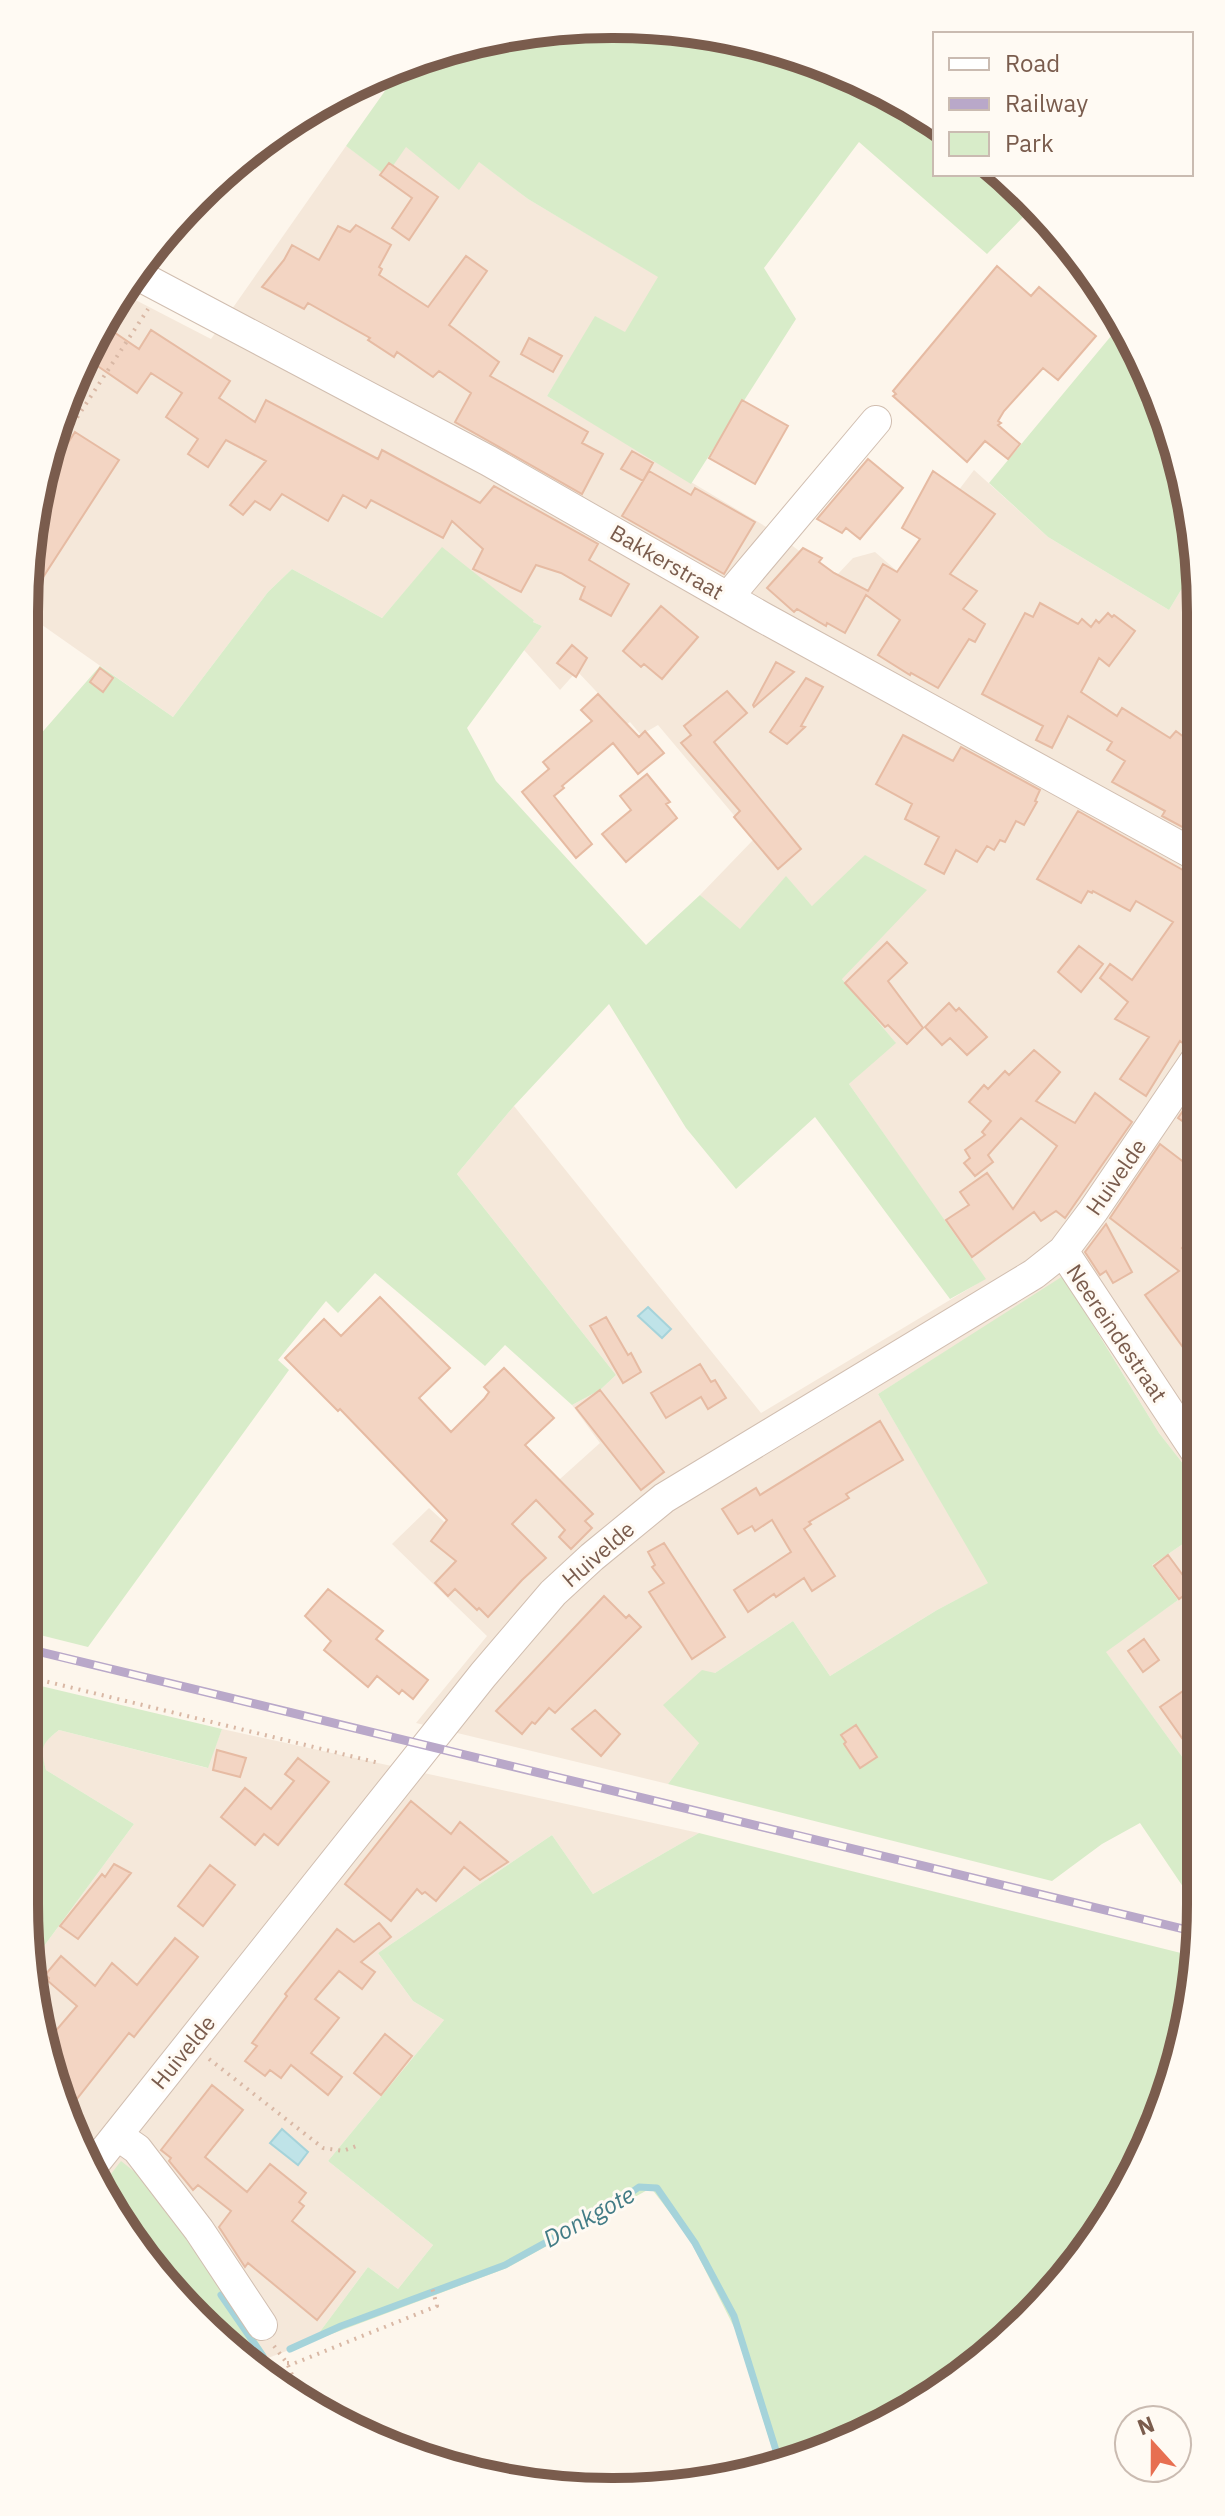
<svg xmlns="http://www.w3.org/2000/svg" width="1225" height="2516" viewBox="0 0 1225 2516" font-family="'IBM Plex Sans',sans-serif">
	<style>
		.residential { fill: #f5e8da }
		.green { fill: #d8ecc9 }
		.water { fill: #bfe3e8; stroke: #a5d3da; stroke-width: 2 }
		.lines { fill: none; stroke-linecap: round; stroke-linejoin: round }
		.stream { stroke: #a5d3da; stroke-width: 7 }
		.building { fill: #f3d5c3; stroke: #e6bba3; stroke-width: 2 }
		.minor-casing { stroke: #d1beb0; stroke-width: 32 }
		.path { stroke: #d9b8a5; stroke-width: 4; stroke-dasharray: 2 6; stroke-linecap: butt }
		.minor { stroke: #fff; stroke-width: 30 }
		.rail-casing { stroke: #b9a8c9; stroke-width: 9 }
		.rail { stroke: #fffaf3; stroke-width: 6; stroke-dasharray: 18; stroke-linecap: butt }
		.labels { text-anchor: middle; stroke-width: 6; stroke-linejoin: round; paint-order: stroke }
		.street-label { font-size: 22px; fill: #7a5c4d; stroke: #fffaf3 }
		.water-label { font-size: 24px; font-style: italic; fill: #437c86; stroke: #fffaf3 }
		.rim { fill: none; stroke: #7a5c4d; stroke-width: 10 }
	</style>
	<rect width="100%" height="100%" fill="#fdf6ec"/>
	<path class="residential" d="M346,146L386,175L406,146L478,161L528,199L659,277L625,333L596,317L547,396L773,531L815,563L823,565L837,575L853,558L875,552L897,571L974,470L1048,537L1169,610L1196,565L1199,1484L1159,1433L1064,1277L878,1394L989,1583L937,1610L830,1676L793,1621L715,1673L699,1743L668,1784L416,1723L487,1636L392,1544L429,1508L476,1551L521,1514L600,1443L572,1405L600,1390L616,1375L457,1174L514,1106L761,1413L985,1279L849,1084L895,1042L842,979L812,906L786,877L740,930L700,895L754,839L658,725L641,735L630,722L627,724L577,671L560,690L524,650L542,626L533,622L534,620L442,548L382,618L292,569L268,592L173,717L25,613V574L44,461L48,450L70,416L63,410L84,353L122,293L211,339Z
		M1199,1533V1780L1105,1651L1178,1600L1152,1565Z
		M222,1729L699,1833L593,1894L552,1835L378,1953L413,2001L444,2020L328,2161L433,2245L398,2289L368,2267L313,2341L268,2358L232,2299L121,2162L104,2183L55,2093L33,1961L134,1824L46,1770L41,1753L44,1742L59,1730L207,1768Z"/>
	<path class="green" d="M651,25L764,44L872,84L935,126V174H1004L1033,207L987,254L859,142L764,268L796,319L691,484L547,396L595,316L625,332L658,277L528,199L479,162L459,190L406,147L386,176L346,146L404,64L423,55L535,29Z
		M1121,324L1170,423L1196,536V565L1169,610L1048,537L989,483Z
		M442,547L534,620L533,622L542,626L467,728L496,781L646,945L700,895L740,929L786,876L812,906L865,855L927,890L842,979L896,1043L849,1084L986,1279L950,1299L815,1117L736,1189L686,1128L609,1004L514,1106L457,1174L616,1375L600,1390L572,1405L505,1345L485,1366L375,1273L338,1313L326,1301L278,1360L289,1370L88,1647L24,1631L25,752L100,666L173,717L268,592L292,569L382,618Z
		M1063,1276L1159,1433L1199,1484V1533L1152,1565L1178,1600L1106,1652L1199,1780L1200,1912L1140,1823L1102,1844L1052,1881L668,1784L699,1743L663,1705L702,1670L715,1673L793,1621L830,1676L937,1610L988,1583L878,1394Z
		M24,1682L222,1729L208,1768L59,1730C41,1744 40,1748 46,1770L134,1824L33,1961L24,1903Z
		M699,1833L1197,1957L1181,2055L1141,2163L1029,2319L872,2432L776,2461L736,2331L688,2236L651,2188L507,2268L313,2341L368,2267L398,2289L433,2245L328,2161L444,2020L413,2001L378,1953L552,1835L593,1894Z
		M121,2161L136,2173L232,2299L268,2358L252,2366L224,2346L146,2262L104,2183Z"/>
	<path class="water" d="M648,1307L671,1329L662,1338L638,1316Z
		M282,2129L308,2152L298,2165L270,2143Z"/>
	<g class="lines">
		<path class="stream" d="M221,2295L263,2356
			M290,2349L341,2326L505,2265L612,2206L639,2187L657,2188L695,2243L734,2316L779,2460"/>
	</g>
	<path class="building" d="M389,163L438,197L409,240L392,228L412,198L380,175Z
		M356,225L391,245L379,267L382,269L379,275L428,307L466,256L487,271L449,325L499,362L490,376L588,432L582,443L603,454L582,494L455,422L471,393L439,371L433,377L397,352L394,357L368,340L370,338L308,303L304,309L262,287L284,260L292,245L319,260L338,226L350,232Z
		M997,266L1031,296L1039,287L1096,336L1058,380L1043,368L1004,411L998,421L1001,423L998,425L1020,444L1008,459L985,441L967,462L893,396L896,394L893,391Z
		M102,324L139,349L151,330L230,381L219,398L255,422L266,400L378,459L382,450L480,503L494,486L598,544L589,560L629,584L611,616L580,599L585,587L561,573L536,565L521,592L473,569L483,549L452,521L443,538L371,500L366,508L343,495L328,521L282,494L270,510L255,501L243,515L230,505L266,461L226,440L208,467L188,454L198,439L166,417L182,393L151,373L137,393L83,356Z
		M529,338L562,356L553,372L521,354Z
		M742,400L788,426L755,484L709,458Z
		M75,432L119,460L25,605V574L40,486Z
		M632,451L653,463L643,481L621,469Z
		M868,459L903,488L860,539L846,528L842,533L817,519Z
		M649,471L691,495L695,488L755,522L724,574L622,516Z
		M933,471L995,514L950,574L977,591L963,609L985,624L975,642L969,639L938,688L911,673L910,675L878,655L900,620L866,595L845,633L827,623L826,626L797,609L794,612L767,588L803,548L822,558L819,562L834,573L868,591L883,564L897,572L920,539L902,528Z
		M1040,603L1078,624L1082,619L1091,627L1096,620L1099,623L1108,613L1112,617L1114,615L1135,631L1109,666L1099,658L1081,692L1117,716L1122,708L1170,738L1176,731L1197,747V809L1184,828L1162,816L1165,811L1112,782L1125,761L1107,750L1112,742L1068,716L1052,748L1036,740L1043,726L982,694L1025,613L1033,617Z
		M661,606L698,637L662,679L644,664L641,667L623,651Z
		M572,645L587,658L576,677L557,663Z
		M776,662L794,672L754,707L753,705Z
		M100,668L113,678L103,692L90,682Z
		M806,678L823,687L801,726L805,727L787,744L770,732Z
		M727,691L747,713L714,742L801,849L778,869L734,817L740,811L681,743L691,735L684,726Z
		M598,694L639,737L645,731L664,753L638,774L613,743L562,786L564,788L554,796L592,844L576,858L522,792L549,769L543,762L592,721L581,710Z
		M903,735L953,761L961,747L1040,790L1035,801L1037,802L1024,825L1016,821L1005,842L1000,840L994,850L987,846L977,862L956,850L944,874L925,864L939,837L905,819L912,804L876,784Z
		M647,774L670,802L666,804L677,818L626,862L602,834L631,810L620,796Z
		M1078,811L1197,878V890L1188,902L1197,908V1027L1184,1044L1180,1041L1146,1096L1120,1079L1149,1037L1115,1019L1128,1002L1100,978L1110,964L1132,980L1173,922L1136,901L1130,911L1093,891L1092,893L1088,891L1081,903L1037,879Z
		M887,942L907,963L888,981L923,1028L907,1044L888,1025L885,1027L845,983Z
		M1079,946L1103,964L1081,992L1058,972Z
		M949,1003L956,1011L959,1008L987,1037L967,1055L950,1038L942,1045L925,1027Z
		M1034,1050L1060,1072L1036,1101L1075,1123L1095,1093L1132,1122L1065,1218L1056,1211L1041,1221L1034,1212L972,1257L946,1220L969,1205L960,1192L987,1173L1013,1209L1057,1146L1021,1118L988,1155L993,1162L975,1176L964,1163L970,1158L965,1150L985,1135L982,1132L991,1121L969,1102L984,1085L988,1089L1005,1071L1009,1075Z
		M1198,1089V1132L1178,1118Z
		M1160,1144L1198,1173V1228L1182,1248L1192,1262L1198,1258V1368L1145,1295L1179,1271L1110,1218Z
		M1106,1224L1132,1272L1113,1283L1106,1271L1100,1275L1085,1252Z
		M380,1297L450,1368L419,1398L451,1432L484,1399L489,1392L484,1387L504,1368L554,1418L525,1445L593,1514L585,1521L592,1528L571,1549L559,1537L565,1530L536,1500L512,1524L546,1558L522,1580L488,1617L479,1608L477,1610L455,1589L448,1596L435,1583L456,1561L431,1541L447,1520L340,1409L338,1411L285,1358L324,1319L341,1336Z
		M606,1317L628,1355L631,1353L641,1372L623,1383L590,1326Z
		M700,1364L711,1382L715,1380L726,1398L708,1409L701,1397L666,1418L651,1393Z
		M600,1390L664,1472L641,1490L576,1408Z
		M880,1421L903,1460L846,1494L849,1498L809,1522L811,1524L804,1529L835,1576L812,1591L804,1578L776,1597L774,1594L748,1612L734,1590L791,1552L772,1520L755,1531L752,1526L738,1534L722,1509L756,1488L760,1495Z
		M664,1543L725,1637L692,1659L649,1592L664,1583L652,1567L655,1565L648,1552Z
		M1168,1555L1193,1589L1179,1599L1154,1566Z
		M328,1589L383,1631L376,1639L428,1680L413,1699L402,1690L399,1694L377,1676L368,1687L324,1650L331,1641L305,1616Z
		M604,1596L626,1618L629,1615L641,1627L555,1713L549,1708L535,1724L532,1722L522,1734L496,1711Z
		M1144,1639L1159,1660L1143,1672L1128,1651Z
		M1199,1680V1762L1160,1707Z
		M595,1710L620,1734L601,1756L572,1729Z
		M856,1725L877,1757L860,1768L844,1744L846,1742L841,1735Z
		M217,1750L246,1758L240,1777L213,1770Z
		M298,1758L329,1782L278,1845L264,1834L255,1845L221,1817L245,1788L271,1809L294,1781L285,1774Z
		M411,1801L451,1834L460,1822L508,1862L480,1880L464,1867L436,1901L425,1892L422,1894L417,1889L391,1921L345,1884Z
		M114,1864L131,1873L78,1939L60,1926L102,1874L105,1877Z
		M210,1865L235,1885L203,1926L178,1906Z
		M379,1923L391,1937L361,1962L375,1972L362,1989L339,1971L315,1999L339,2018L311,2053L342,2077L328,2095L291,2065L281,2078L270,2070L265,2076L245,2061L257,2046L252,2043L287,1996L285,1994L337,1929L354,1942Z
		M175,1938L198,1957L134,2037L129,2033L76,2100L53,2081L47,2041L77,2006L48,1981L49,1978L45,1975L61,1956L95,1986L112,1963L137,1985Z
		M385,2034L412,2056L381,2095L354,2073Z
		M212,2085L243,2110L205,2157L247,2192L270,2164L306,2193L299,2202L304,2206L292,2221L355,2272L317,2320L248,2263L245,2267L219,2227L231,2211L198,2185L193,2190L169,2161L171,2158L161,2150Z"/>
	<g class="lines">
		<defs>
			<path id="minor" d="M134,273L489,461L762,617L1197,856
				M728,597L876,421
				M1063,1251L1198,1455
				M117,2135L137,2149L199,2230L262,2325
				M94,2164L483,1675L553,1593L592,1557L664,1498L1034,1274L1063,1251L1093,1211L1197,1058"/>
		</defs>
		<use href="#minor" class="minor-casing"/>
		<path class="path" d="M42,471L148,309
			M24,1676L379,1763
			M209,2059L323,2148L343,2151L359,2145
			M274,2346L287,2363L304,2403
			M287,2363H295L437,2306L431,2284"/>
		<use href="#minor" class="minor"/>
		<defs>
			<path id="rail" d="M24,1648L1200,1933"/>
		</defs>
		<use href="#rail" class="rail-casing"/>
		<use href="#rail" class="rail"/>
	</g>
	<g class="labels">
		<g class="street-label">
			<text transform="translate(667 562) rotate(30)" y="8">Bakkerstraat</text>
			<text transform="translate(1116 1177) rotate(-55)" y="8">Huivelde</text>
			<text transform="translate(1117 1333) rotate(56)" y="8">Neereindestraat</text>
			<text transform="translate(598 1554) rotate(-41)" y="8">Huivelde</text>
			<text transform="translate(183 2052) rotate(-51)" y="8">Huivelde</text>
		</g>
		<g class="water-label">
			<text transform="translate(589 2217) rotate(-29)" y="8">Donkgote</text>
		</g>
	</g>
	<path d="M0 0H1225V2516H0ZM612 38H613A574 574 0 0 1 1187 612V1904A574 574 0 0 1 613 2478H612A574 574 0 0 1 38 1904V612A574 574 0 0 1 612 38Z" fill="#fffaf3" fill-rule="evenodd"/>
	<path class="rim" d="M612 38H613A574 574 0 0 1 1187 612V1904A574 574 0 0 1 613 2478H612A574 574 0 0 1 38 1904V612A574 574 0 0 1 612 38Z"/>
	<rect x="933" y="32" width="260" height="144" fill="#fffaf3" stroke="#cabbb1" stroke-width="2"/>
	<rect x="949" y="58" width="40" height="12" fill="#ffffff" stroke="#cabbb1" stroke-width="2"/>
	<text x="1005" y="72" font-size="24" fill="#7a5c4d">Road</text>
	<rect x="949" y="98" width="40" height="12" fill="#b9a8c9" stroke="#cabbb1" stroke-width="2"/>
	<text x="1005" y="112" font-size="24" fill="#7a5c4d">Railway</text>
	<rect x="949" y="132" width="40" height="24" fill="#d8ecc9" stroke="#cabbb1" stroke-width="2"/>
	<text x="1005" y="152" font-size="24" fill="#7a5c4d">Park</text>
	<g transform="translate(1153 2444) rotate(339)"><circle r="38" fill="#fffaf3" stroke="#cabbb1" stroke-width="2"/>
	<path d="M0-6L14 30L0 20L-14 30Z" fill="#e76f51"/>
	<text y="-12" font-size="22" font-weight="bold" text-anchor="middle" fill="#7a5c4d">N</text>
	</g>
</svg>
